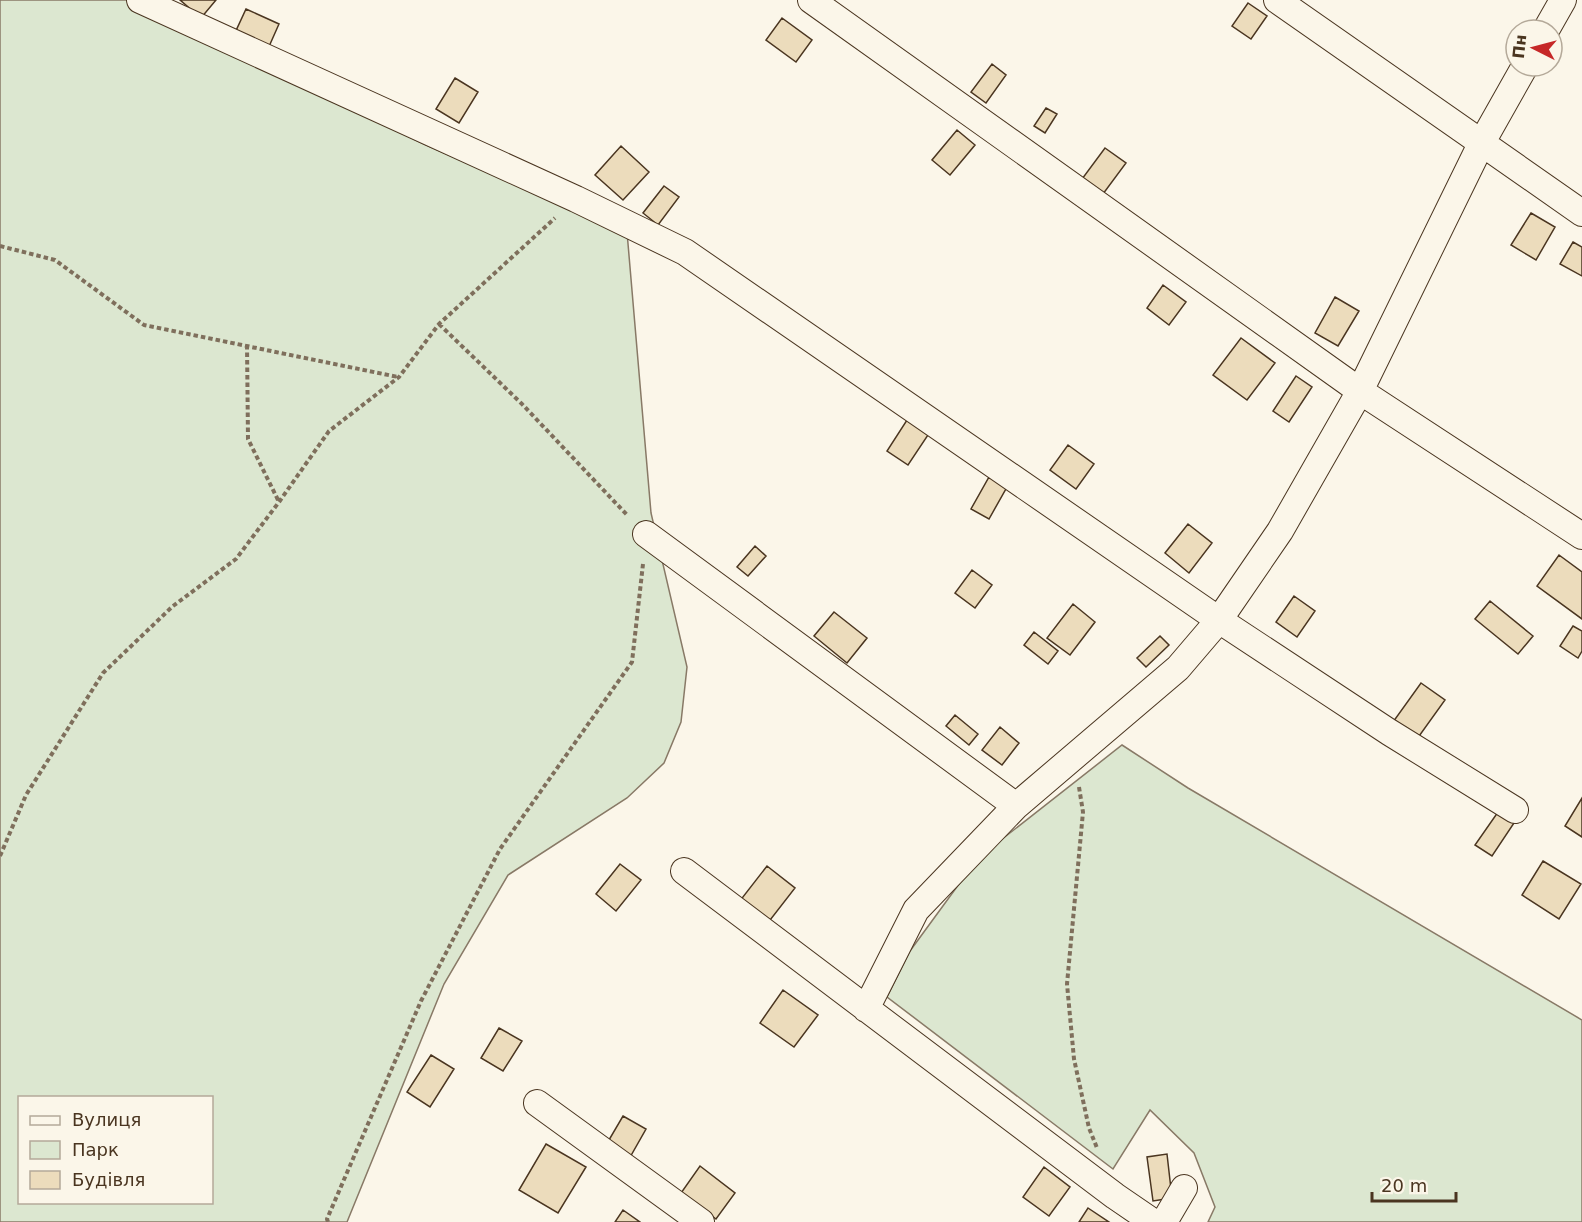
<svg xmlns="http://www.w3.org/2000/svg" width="1582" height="1222" viewBox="0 0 1582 1222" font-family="'DejaVu Sans',sans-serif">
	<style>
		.green { fill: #dce7d0; stroke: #887966; stroke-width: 1.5; fill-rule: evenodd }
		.building { fill: #ecdcbc; stroke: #4a3520; stroke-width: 1.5 }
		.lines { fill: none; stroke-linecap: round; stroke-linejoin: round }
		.street-casing { stroke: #4a3520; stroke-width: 28 }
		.path { stroke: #7f6f5c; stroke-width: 4; stroke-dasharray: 4.5 3; stroke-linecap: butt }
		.street { stroke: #fbf6e9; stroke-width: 26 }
	</style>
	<rect width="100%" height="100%" fill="#fbf6e9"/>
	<path class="green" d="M0,0H129L426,145L627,232L651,513L687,667L681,722L664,763L627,798L508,875L444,984L347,1222H0ZM20,1098H212V1202H20Z
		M1122,745L1188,788L1582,1020V1222H1208L1215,1207L1194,1153L1150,1110L1113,1169L887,997L910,951L978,858Z"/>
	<path class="building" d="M180,0H216L201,18Z
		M1248,3L1267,16L1251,39L1232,26Z
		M246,9L279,24L267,51L234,35Z
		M782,18L812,40L796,62L766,40Z
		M992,64L1006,75L986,103L971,92Z
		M455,78L478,92L459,123L436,109Z
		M1046,108L1057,114L1045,133L1034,126Z
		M957,130L975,145L950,175L932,160Z
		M621,146L649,172L623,200L595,175Z
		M1105,148L1126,163L1103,194L1082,179Z
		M664,186L679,197L658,225L643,213Z
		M1531,213L1555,227L1536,260L1511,245Z
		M1573,242L1582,247V276L1560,264Z
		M1163,285L1186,302L1169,325L1147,308Z
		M1335,297L1359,311L1338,346L1315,333Z
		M1241,338L1275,363L1247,400L1213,375Z
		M1296,376L1312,387L1289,422L1273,411Z
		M907,420L928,435L908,465L887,451Z
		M1068,445L1094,464L1076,489L1050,470Z
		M989,477L1007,487L989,519L971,509Z
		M1188,524L1212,543L1189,573L1165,553Z
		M755,546L766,556L748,576L737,567Z
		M1559,555L1582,572V619L1537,586Z
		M972,570L992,585L975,608L955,593Z
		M1294,596L1315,611L1297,637L1276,622Z
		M1490,601L1533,636L1518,654L1475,619Z
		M1073,604L1095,622L1070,655L1047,638Z
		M834,612L867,638L847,663L814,636Z
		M1573,626L1582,631V651L1578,658L1560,646Z
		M1034,632L1058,651L1048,664L1024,645Z
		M1160,636L1169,645L1146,667L1137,658Z
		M1421,683L1445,700L1417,739L1393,722Z
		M955,715L978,734L969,745L946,726Z
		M1000,727L1019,743L1002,765L982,750Z
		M1582,798V837L1565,826Z
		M1498,812L1514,823L1492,856L1475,845Z
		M1543,861L1581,884L1559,919L1522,895Z
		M620,864L641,880L616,911L596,894Z
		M767,866L795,888L767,924L739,902Z
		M783,990L818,1015L794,1047L760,1023Z
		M499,1028L522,1041L503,1071L481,1058Z
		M431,1055L454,1069L430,1107L407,1092Z
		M623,1116L646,1129L629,1159L606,1145Z
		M546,1144L586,1167L558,1213L519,1190Z
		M1167,1154L1172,1198L1153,1201L1147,1157Z
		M700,1166L735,1193L716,1219L681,1193Z
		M1044,1167L1070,1187L1049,1216L1023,1197Z
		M1088,1208L1109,1222H1079Z
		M623,1210L640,1222H615Z"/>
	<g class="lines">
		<defs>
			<path id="street" d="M140,0L576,199L685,252L1219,620L1389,732L1515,810
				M811,0L1360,391L1582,536
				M1277,0L1582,213
				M1546,30L1563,0
				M646,534L1016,806
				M684,871L1115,1196L1153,1222
				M866,1009L916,910L1016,806L1178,668L1219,620L1280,531L1360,391L1481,144L1525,66
				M537,1103L701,1222
				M1164,1222L1184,1188"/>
		</defs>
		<use href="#street" class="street-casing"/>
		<path class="path" d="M0,246L55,260L144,325L398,377
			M439,324L522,404L628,516
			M247,345L248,439L279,502
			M1079,787L1083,812L1067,984L1074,1059L1089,1128L1097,1148
			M0,856L26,795L103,673L173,606L236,559L279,502L329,431L399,377L439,324L555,218
			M328,1222L327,1219L421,1001L500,849L632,662L643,564"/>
		<use href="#street" class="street"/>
	</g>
	<rect x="18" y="1096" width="195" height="108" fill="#fbf6e9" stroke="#b4a999" stroke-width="1.5"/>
	<rect x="30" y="1116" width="30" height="9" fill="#fbf6e9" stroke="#b4a999" stroke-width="1.5"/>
	<text x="72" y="1126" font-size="18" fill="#4a3520">Вулиця</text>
	<rect x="30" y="1141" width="30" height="18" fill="#dce7d0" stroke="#b4a999" stroke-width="1.5"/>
	<text x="72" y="1156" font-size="18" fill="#4a3520">Парк</text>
	<rect x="30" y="1171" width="30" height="18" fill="#ecdcbc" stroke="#b4a999" stroke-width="1.5"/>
	<text x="72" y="1186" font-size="18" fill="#4a3520">Будівля</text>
	<g transform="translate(1534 48) rotate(276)"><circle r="28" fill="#fbf6e9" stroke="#b4a999" stroke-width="1.5"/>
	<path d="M0-4.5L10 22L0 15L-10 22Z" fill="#c62828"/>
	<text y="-9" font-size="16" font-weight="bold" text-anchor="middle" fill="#4a3520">Пн</text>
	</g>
	<path d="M1372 1192v9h84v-9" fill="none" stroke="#4a3520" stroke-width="3"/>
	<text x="1381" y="1192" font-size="18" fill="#4a3520" stroke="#fbf6e9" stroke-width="4.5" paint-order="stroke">20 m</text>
</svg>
